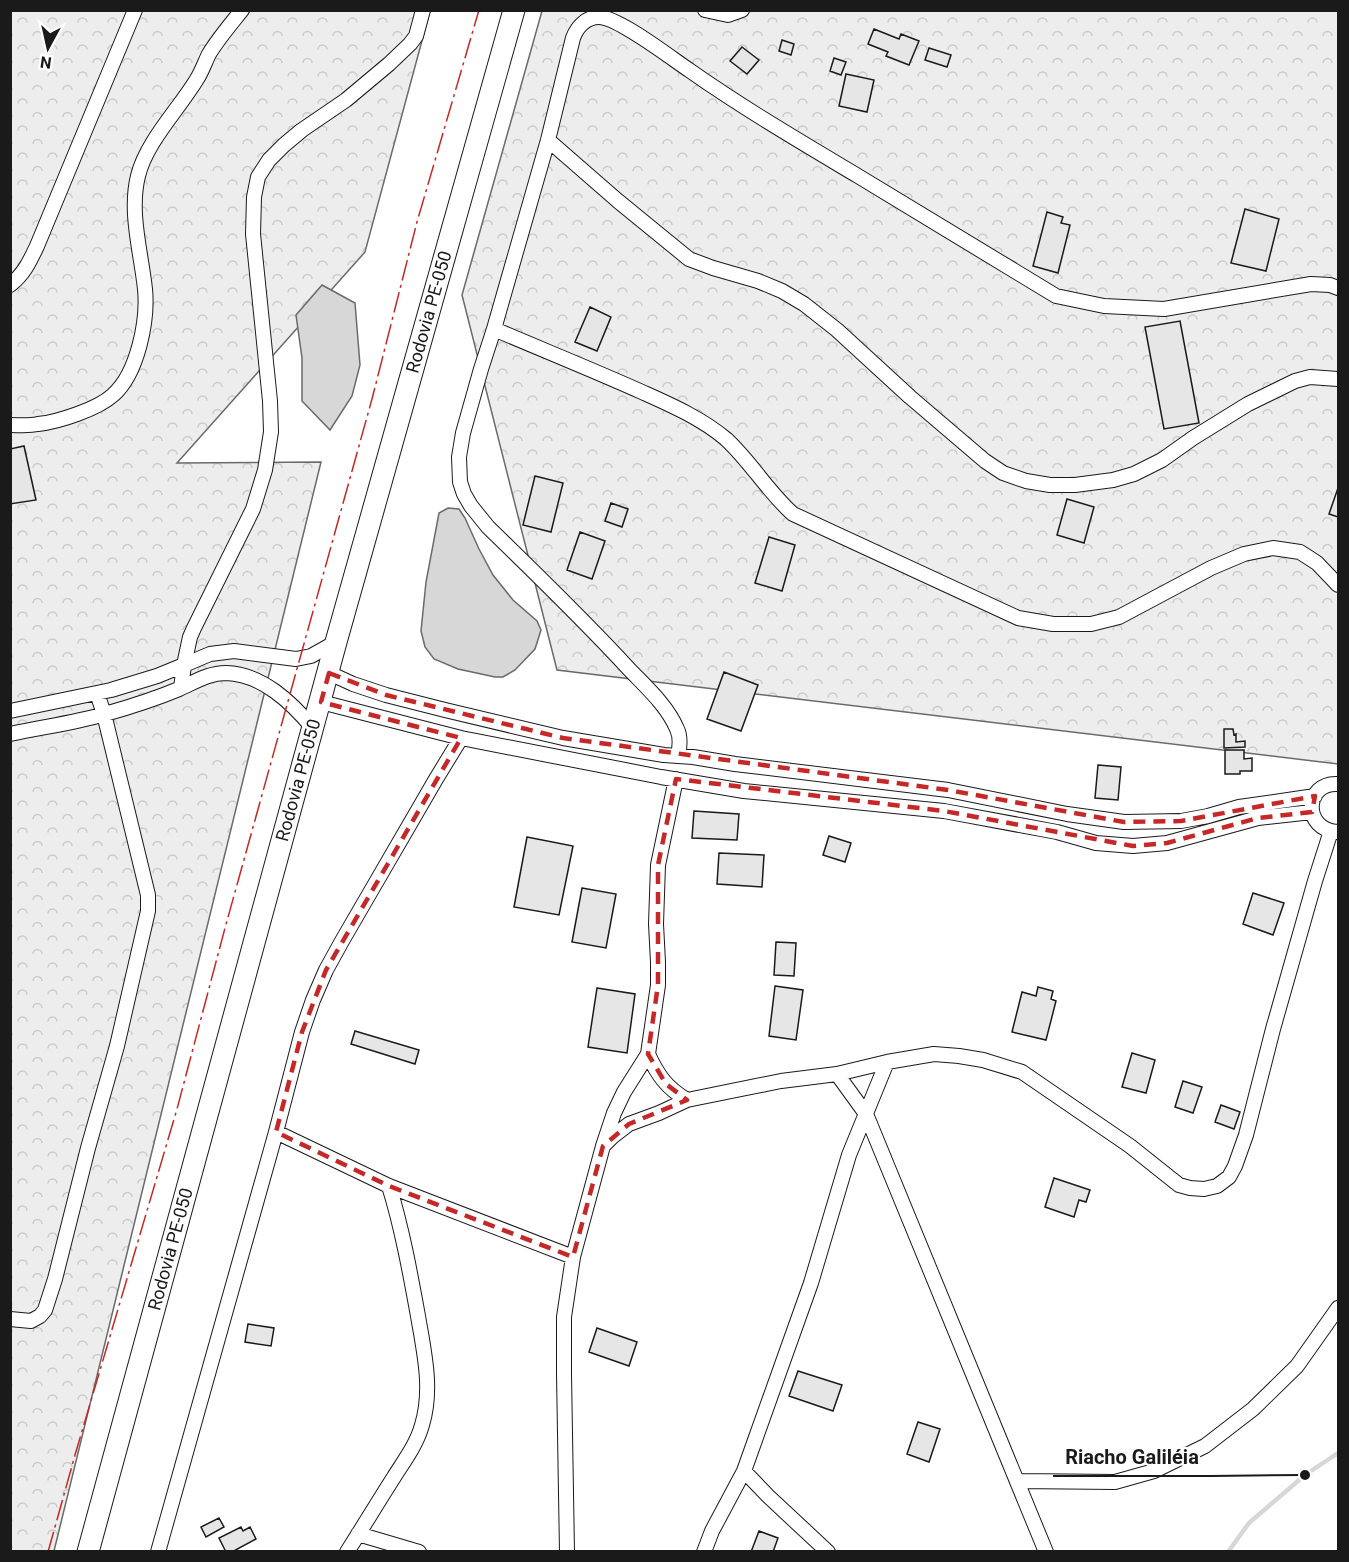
<svg xmlns="http://www.w3.org/2000/svg" width="1349" height="1562" viewBox="0 0 1349 1562" font-family="Roboto,sans-serif">
	<style>
		.forest { fill: url(#forest-crowns); stroke: #6a6a6a; stroke-width: 1.5 }
		.water { fill: #d7d7d7; stroke: #6a6a6a; stroke-width: 1.5 }
		.lines { fill: none; stroke-linecap: round; stroke-linejoin: round }
		.stream { stroke: #d7d7d7; stroke-width: 4.5 }
		.building { fill: #e6e6e6; stroke: #1a1a1a; stroke-width: 1.5 }
		.street-casing { stroke: #1a1a1a; stroke-width: 16 }
		.primary-casing { stroke: #1a1a1a; stroke-width: 23 }
		.street { stroke: #fff; stroke-width: 14 }
		.primary { stroke: #fff; stroke-width: 21 }
		.power { stroke: #c62828; stroke-width: 1.5; stroke-dasharray: 21 4.5 3 4.5; stroke-linecap: butt }
		.marked { fill: none; stroke: #c62828; stroke-width: 4.5; stroke-dasharray: 12 8; stroke-linejoin: round }
		.labels { text-anchor: middle; stroke-width: 4.5; stroke-linejoin: round; paint-order: stroke }
		.street-label { font-size: 18px; fill: #1a1a1a; stroke: #fff }
		.leader { fill: none; stroke: #1a1a1a; stroke-width: 2 }
		.callout-dot { fill: #1a1a1a; stroke: #fff; stroke-width: 2 }
		.callout-label { font-size: 20px; text-anchor: middle; font-weight: bold; fill: #1a1a1a; stroke: #fff; stroke-width: 4.5; stroke-linejoin: round; paint-order: stroke }
	</style>
	<defs>
		<pattern id="forest-crowns" width="20" height="18" patternUnits="userSpaceOnUse" patternTransform="scale(1.5)"><rect width="20" height="18" fill="#ededed"/><path d="M2 6a3 3 0 1 1 6 0M12 15a3 3 0 1 1 6 0" fill="none" stroke="#cbcbcb"/></pattern>
	</defs>
	<rect width="100%" height="100%" fill="#fff"/>
	<path class="forest" d="M11,11H430L365,252L177,463L321,462L54,1551L11,1552Z
		M542,11H1338V764L557,670L462,295Z"/>
	<path class="water" d="M322,285L355,303L360,365L352,396L330,430L302,401V358L296,315Z
		M448,508L459,509L465,518L479,549L493,575L513,600L537,621L541,630L535,649L515,670L503,677H495L458,669L434,659L425,647L421,631L426,582L439,513Z"/>
	<g class="lines">
		<path class="stream" d="M1228,1552L1249,1523L1305,1475L1338,1453"/>
	</g>
	<path class="building" d="M874,29L899,39L901,34L919,41L909,65L886,56L888,52L868,44Z
		M782,40L794,44L791,55L779,51Z
		M742,47L759,60L747,74L730,61Z
		M929,48L951,55L947,67L925,60Z
		M834,58L846,62L841,75L830,71Z
		M846,74L874,80L867,112L839,106Z
		M1245,209L1279,219L1266,271L1231,263Z
		M1047,212L1063,217L1061,223L1070,225L1058,273L1033,266Z
		M590,307L611,317L597,351L575,342Z
		M1180,321L1199,423L1164,429L1145,327Z
		M24,446L36,500L10,504V449Z
		M535,476L563,483L551,532L523,525Z
		M1338,488V517L1329,514Z
		M1067,499L1094,507L1084,543L1057,535Z
		M611,503L628,509L622,527L605,521Z
		M580,532L605,541L592,579L567,570Z
		M769,537L795,545L782,591L755,583Z
		M724,672L758,685L741,731L707,719Z
		M1224,729H1233L1234,735L1236,734V742L1245,741V747L1224,748Z
		M1225,750H1244V759L1252,758V771H1240V774H1225Z
		M1098,765L1121,767L1118,800L1095,798Z
		M694,811L739,814L737,840L692,838Z
		M829,836L851,843L845,862L823,855Z
		M527,837L573,846L559,915L514,907Z
		M719,853L764,855L762,887L717,884Z
		M582,888L616,894L606,948L572,942Z
		M1253,893L1284,903L1273,935L1243,924Z
		M776,942L796,943L794,976L774,975Z
		M775,986L803,990L796,1040L769,1036Z
		M1038,987L1053,991L1051,999L1056,1001L1046,1040L1012,1032L1022,992L1036,996Z
		M597,988L635,994L627,1053L588,1047Z
		M355,1031L419,1050L415,1064L351,1044Z
		M1132,1053L1155,1060L1146,1093L1122,1087Z
		M1183,1081L1202,1087L1193,1113L1175,1107Z
		M1221,1105L1240,1112L1234,1129L1215,1122Z
		M1054,1178L1090,1190L1086,1202L1079,1200L1074,1217L1045,1207Z
		M248,1324L274,1328L271,1346L245,1342Z
		M597,1328L637,1342L629,1366L589,1352Z
		M798,1371L842,1385L833,1411L789,1396Z
		M918,1422L940,1429L929,1462L907,1454Z
		M219,1518L224,1527L206,1537L201,1527Z
		M241,1527L243,1531L250,1527L256,1539L232,1552H226L219,1538Z
		M759,1531L778,1538L773,1552H751Z"/>
	<g class="lines">
		<defs>
			<path id="street" d="M705,10L728,15L742,10
				M548,140L618,201L689,259L713,268L758,281L782,291L804,304L837,330L910,397L985,461L1003,473L1026,481L1050,485H1075L1113,480L1134,474L1162,460L1193,438L1248,404L1295,381L1310,377L1338,379
				M10,285C24,274 30,261 37,246L135,10
				M494,329C543,350 593,370 642,392C671,405 701,418 726,439C751,462 768,492 793,514L1018,618L1053,624H1091L1119,617L1211,568L1244,554L1273,548L1300,552L1317,563L1338,585
				M10,425C20,425 29,426 38,424C58,422 98,409 113,395C138,373 148,320 145,289C141,252 129,212 138,176C146,142 179,109 197,79C202,71 205,62 209,54C218,39 230,25 242,10
				M329,673L353,684L386,695L445,710L563,738L664,755L693,757L735,764L948,790L1067,814L1124,822L1181,821L1208,816L1239,807L1315,796
				M181,688L184,665L210,654L234,651L296,659L311,656L336,642
				M321,702L461,738L661,777L744,791L944,811L1057,832L1096,843L1133,846L1167,843L1258,818L1312,812
				M10,711L111,690L157,676L184,665L190,637L194,628L253,509L265,470L271,432L270,401L253,234L254,197L258,177L269,160L284,145L302,130L346,100L389,64L410,44L416,36L423,10
				M10,734C42,727 74,723 105,714C130,707 155,699 179,689C195,682 208,673 226,673C262,674 291,702 313,728
				M678,756C680,746 681,737 677,729C667,705 645,686 628,668C583,619 535,573 488,527L471,506L464,494L460,482L459,457L463,433L481,369L494,329L548,140L573,38C577,27 586,17 599,17C618,17 671,58 689,70C743,108 801,142 858,176C924,216 990,256 1056,296L1104,306L1164,309L1311,284L1330,285L1338,288
				M1338,784C1304,782 1302,830 1338,832
				M648,1054C658,1076 667,1088 687,1100
				M837,1074L866,1114L1046,1552
				M276,1132L389,1186L573,1257
				M603,1146L612,1137L629,1124L659,1113L687,1100L781,1081L837,1074L887,1062L934,1054L959,1056L983,1060L1022,1072L1130,1146L1179,1185L1190,1188L1204,1189L1217,1186L1229,1177L1235,1166L1246,1135L1273,1029L1315,881L1331,831
				M10,1319L31,1321L40,1316L45,1310L55,1279L88,1148L117,1046L148,911V895L104,714L97,693
				M744,1471L768,1496L828,1552
				M1018,1481L1115,1482L1154,1471L1205,1446L1253,1409L1297,1366L1338,1308
				M358,1534L419,1552
				M158,1552L276,1132L302,1032L313,1000L326,970L342,941L436,779L461,738
				M347,1552C363,1527 378,1502 394,1477C404,1461 417,1444 422,1425C433,1389 424,1352 418,1316C410,1272 402,1228 389,1186
				M567,1552L564,1374V1317L573,1257L603,1146L614,1113L624,1092L648,1054L658,985V962L656,924L658,865L676,779
				M704,1552L712,1531L744,1471L811,1283L849,1155L887,1062"/>
			<g id="primary">
				<path id="s1" d="M88,1552L336,642L514,10"/>
			</g>
		</defs>
		<use href="#street" class="street-casing"/>
		<use href="#primary" class="primary-casing"/>
		<use href="#street" class="street"/>
		<use href="#primary" class="primary"/>
		<path class="power" d="M48,1552L75,1455L177,1109L225,928L372,399L417,222L479,10"/>
	</g>
	<path class="marked" d="M329,673L386,695L563,738L948,790L1124,822L1181,821L1315,796L1312,812L1258,818L1167,843L1133,846L944,811L676,779L658,865V985L648,1054L666,1084L687,1100L629,1124L603,1146L573,1257L389,1186L276,1132L302,1032L326,970L461,738L321,702Z"/>
	<g class="labels">
		<g class="street-label">
			<text dy="6" stroke="none"><textPath href="#s1" startOffset="1286">Rodovia PE-050</textPath></text>
			<text dy="6" stroke="none"><textPath href="#s1" startOffset="800">Rodovia PE-050</textPath></text>
			<text dy="6" stroke="none"><textPath href="#s1" startOffset="314">Rodovia PE-050</textPath></text>
		</g>
	</g>
	<path class="leader" d="M1305 1475L1211 1476H1053"/>
	<circle class="callout-dot" cx="1305" cy="1475" r="6"/>
	<g class="callout-label">
		<text x="1132" y="1464">Riacho Galiléia</text>
	</g>
	<rect width="1349" height="1562" fill="none" stroke="#1a1a1a" stroke-width="24"/>
	<g transform="translate(48 48) rotate(188)" stroke="#ffffff" stroke-width="4.5" paint-order="stroke">
	<path d="M0-4.5L10 22L0 15L-10 22Z" fill="#1a1a1a"/>
	<text y="-9" font-size="16" font-weight="bold" text-anchor="middle" fill="#1a1a1a">N</text>
	</g>
</svg>
